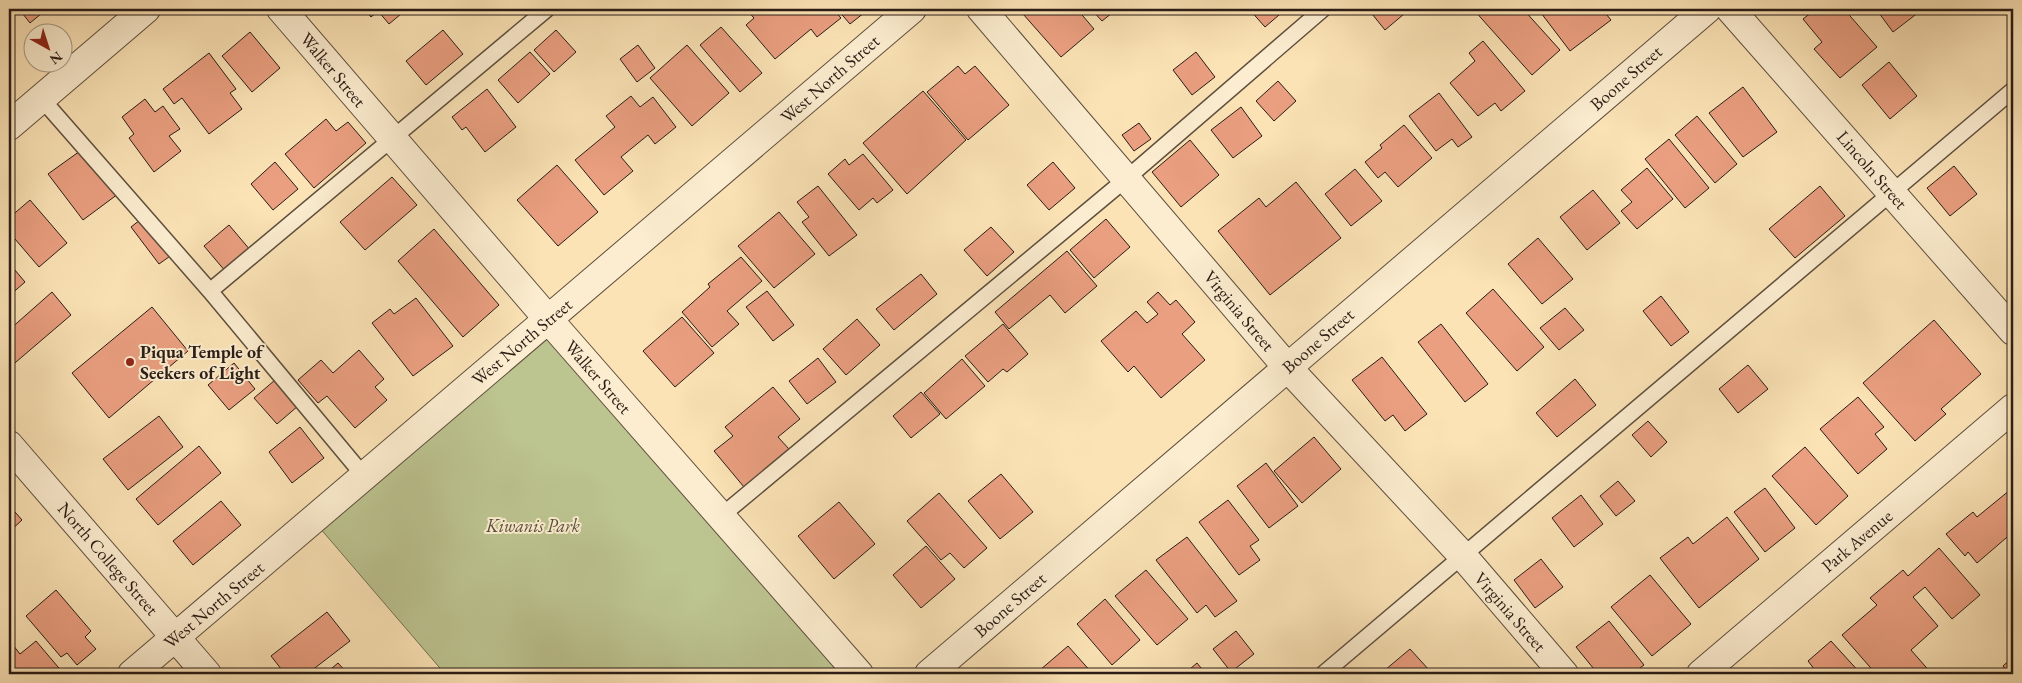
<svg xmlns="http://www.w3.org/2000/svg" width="2022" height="683" viewBox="0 0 2022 683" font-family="'EB Garamond',serif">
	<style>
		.green { fill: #bcc490; stroke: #727053 }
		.building { fill: #ea9f80; stroke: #291c16 }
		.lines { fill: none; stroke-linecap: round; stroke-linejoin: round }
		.service-casing { stroke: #5e4e3e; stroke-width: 18 }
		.minor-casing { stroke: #5e4e3e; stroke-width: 30 }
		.tertiary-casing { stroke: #5e4e3e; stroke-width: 30 }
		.service { stroke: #fcedd0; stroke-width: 15 }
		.minor { stroke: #fcedd0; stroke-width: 28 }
		.tertiary { stroke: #fcedd0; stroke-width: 28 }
		.poi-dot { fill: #8f2418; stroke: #fcedd0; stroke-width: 2 }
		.labels { text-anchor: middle; stroke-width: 4; stroke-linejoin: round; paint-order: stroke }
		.street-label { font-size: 18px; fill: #291c16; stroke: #fcedd0 }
		.poi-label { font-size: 18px; font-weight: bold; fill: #291c16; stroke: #fcedd0; text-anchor: start }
		.park-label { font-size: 18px; font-style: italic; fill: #554e3b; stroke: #fcedd0 }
	</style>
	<rect width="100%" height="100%" fill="#fbe3b6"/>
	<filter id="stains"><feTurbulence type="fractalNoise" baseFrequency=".004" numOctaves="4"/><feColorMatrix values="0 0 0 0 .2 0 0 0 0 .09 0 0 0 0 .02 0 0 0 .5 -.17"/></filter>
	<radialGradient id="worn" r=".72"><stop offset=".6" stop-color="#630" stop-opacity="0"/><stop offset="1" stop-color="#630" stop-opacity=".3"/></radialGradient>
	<path class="green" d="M548,319L859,674H445L313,520Z"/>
	<path class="building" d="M19,9H47L30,23Z
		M364,9H407L389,24L378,11L371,17Z
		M746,9H833L841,18L817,37L811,29L775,59L746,25L754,18Z
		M837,9H869L850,24Z
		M1030,9H1077L1094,29L1061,57L1023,14Z
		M1091,9H1117L1102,21Z
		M1249,9H1286L1265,27Z
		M1368,9H1410L1385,30Z
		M1473,9H1523L1560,50L1532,75Z
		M1538,9H1602L1611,20L1570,51Z
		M1816,9H1844L1877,47L1840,78L1814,49L1822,42L1803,19Z
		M1876,9H1923L1893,32Z
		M721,27L762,73L740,92L700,45Z
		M443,30L463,54L426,85L406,61Z
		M556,30L576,52L554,72L534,50Z
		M250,32L280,68L252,92L222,56Z
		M1483,41L1525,91L1501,111L1495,103L1478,116L1450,83L1475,61L1469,53Z
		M638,45L655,68L637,82L620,59Z
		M687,45L729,93L692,126L650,78Z
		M530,52L550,74L518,103L498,80Z
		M1196,52L1215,77L1192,95L1173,70Z
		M209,53L236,89L230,93L242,109L209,134L182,98L174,104L163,89Z
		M1889,62L1917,96L1890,119L1862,85Z
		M958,66L965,74L975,66L1009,105L968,140L927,92Z
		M1278,81L1296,101L1274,121L1256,101Z
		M1743,87L1777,132L1743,157L1709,113Z
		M487,89L516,127L485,152L466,127L462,130L452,117Z
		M923,91L966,140L907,194L863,143Z
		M1439,93L1472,137L1458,147L1452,139L1436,151L1409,116Z
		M631,96L640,107L653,97L676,127L655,144L648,135L621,157L633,171L604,195L575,160L615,127L606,116Z
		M145,99L155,112L163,106L180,129L169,136L181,151L154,172L129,138L134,134L122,117Z
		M1241,107L1262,136L1233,158L1211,130Z
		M2013,110V122L2007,115Z
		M1697,116L1737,164L1715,183L1675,135Z
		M326,119L336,131L348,122L366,143L314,188L285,154Z
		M1139,123L1151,139L1134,151L1122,135Z
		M1404,125L1432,158L1398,187L1385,172L1378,178L1365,162L1382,148L1380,145Z
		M1669,139L1709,188L1685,208L1645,159Z
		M1190,140L1219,175L1181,207L1152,172Z
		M80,151L118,194L83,220L48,174Z
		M863,154L893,190L877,203L873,198L859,210L828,174L845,159L849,165Z
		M275,162L298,189L273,210L251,184Z
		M1053,162L1075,188L1049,210L1027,185Z
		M557,165L598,212L558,246L517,200Z
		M1954,166L1977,194L1950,216L1927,188Z
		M1647,168L1673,199L1637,229L1621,211L1632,202L1621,190Z
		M1355,169L1382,201L1351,226L1325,194Z
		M392,177L417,205L365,250L340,222Z
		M1296,182L1341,238L1270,295L1218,231L1259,198L1266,207Z
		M818,186L857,235L829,256L802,222L809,217L797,202Z
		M1820,186L1845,216L1795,258L1769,229Z
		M1593,190L1620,223L1587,250L1560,217Z
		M30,200L67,243L39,267L9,232V218Z
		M779,212L815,254L774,288L738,246Z
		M1106,219L1130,247L1094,278L1070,250Z
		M140,220L173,254L159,264L131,227Z
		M229,225L251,251L226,272L204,246Z
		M991,227L1014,252L987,276L964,250Z
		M434,229L499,305L463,337L398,261Z
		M1538,238L1573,279L1542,304L1508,264Z
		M1067,251L1097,286L1065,313L1050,295L1009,329L995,312Z
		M741,257L762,281L727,311L739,324L712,347L682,312L710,287L708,284Z
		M9,263L25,282L9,296Z
		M921,274L937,294L894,330L876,309Z
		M1493,289L1544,347L1517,371L1466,313Z
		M767,291L794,325L773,341L746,307Z
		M52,292L71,315L9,368V330Z
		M1158,292L1170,305L1176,300L1195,322L1182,334L1205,360L1161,398L1134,366L1128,372L1101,341L1136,311L1147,323L1158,314L1147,302Z
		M1661,296L1689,332L1671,346L1643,311Z
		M416,298L453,346L413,376L372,323L390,309L394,314Z
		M152,307L188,351L109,418L72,373Z
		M1565,308L1584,330L1559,350L1540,328Z
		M682,317L714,353L675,387L643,351Z
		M857,319L880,345L846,375L823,349Z
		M1934,320L1981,374L1941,409L1946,414L1915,441L1863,383Z
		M1003,324L1028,354L1007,372L1003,369L988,382L965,356Z
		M1441,324L1488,384L1465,402L1418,342Z
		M359,350L384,379L375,387L387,400L355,428L327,396L318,403L298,380L321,360L333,373Z
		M1382,357L1427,414L1405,431L1393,415L1385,421L1352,380Z
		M818,358L836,382L807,404L789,381Z
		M962,359L985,386L946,419L924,393Z
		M234,363L255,389L229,410L208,385Z
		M1748,365L1768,389L1738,413L1719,389Z
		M1575,379L1596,405L1557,437L1536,413Z
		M275,380L298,406L277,424L254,398Z
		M773,387L800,419L778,437L789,449L744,487L714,451L733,436L725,427Z
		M921,392L940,414L911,438L893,416Z
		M1858,397L1884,427L1875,434L1887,449L1858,474L1820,429Z
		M159,416L183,447L128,490L103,459Z
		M1648,421L1667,442L1651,457L1632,435Z
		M300,427L324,458L292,483L269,452Z
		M1314,437L1341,469L1302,503L1274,471Z
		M199,446L221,473L158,525L136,499Z
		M1805,447L1848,496L1816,525L1772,476Z
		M1266,463L1298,506L1269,528L1237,486Z
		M1001,474L1033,512L1000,539L968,501Z
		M1618,481L1635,501L1616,516L1600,496Z
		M1765,488L1795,528L1765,552L1734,512Z
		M2010,490L2013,493V532L1977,563L1968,552L1965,556L1946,534L1973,512L1977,517Z
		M939,493L987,548L964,568L950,553L941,560L907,521Z
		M1581,495L1603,524L1574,547L1552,518Z
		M1228,500L1259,540L1250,546L1260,560L1239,575L1199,522Z
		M221,501L241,525L193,565L173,541Z
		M839,502L875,544L834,579L798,536Z
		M9,505L22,520L9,532Z
		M1727,517L1759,559L1699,608L1660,558L1688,537L1693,544Z
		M1187,537L1237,601L1215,617L1206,605L1197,613L1156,560Z
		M926,546L955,579L921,608L893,575Z
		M1939,548L1980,595L1952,619L1925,587L1913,597L1938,626L1911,650L1932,674H1876L1842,635L1877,605L1870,598L1903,570L1908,576Z
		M1541,559L1563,587L1535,608L1514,580Z
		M1146,570L1188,619L1157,645L1115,596Z
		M1650,575L1691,624L1652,656L1611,607Z
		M56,590L91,631L85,637L96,649L77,665L67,653L61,657L26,616Z
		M1105,599L1140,640L1112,665L1077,624Z
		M327,612L350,641L307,674H285L271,656Z
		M1609,621L1644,665L1632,674H1598L1576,647Z
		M1236,631L1254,654L1231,672L1213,649Z
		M9,640L20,654L36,641L64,674H9Z
		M1831,641L1861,674H1818L1808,661Z
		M1068,646L1093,674H1043L1040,670Z
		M1410,649L1430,671L1426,674H1389L1385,670Z
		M2013,657V674H2009L2003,666Z
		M338,663L348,674H325Z
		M1197,663L1206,674H1184Z"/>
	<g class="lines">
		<defs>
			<path id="service" d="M41,98L210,291L547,9
				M210,291L364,476
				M720,517L1126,179L1323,9
				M1323,674L2013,90"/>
			<path id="minor" d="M281,9L548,319L859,674
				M981,9L1287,367L1462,555L1564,674
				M1730,9L2013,331
				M9,126L146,9
				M9,445L207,674
				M132,674L912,9
				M929,674L1707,9"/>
			<path id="tertiary" d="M1701,674L2013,408"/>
		</defs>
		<use href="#service" class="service-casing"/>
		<use href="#minor" class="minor-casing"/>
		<use href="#tertiary" class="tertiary-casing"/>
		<use href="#service" class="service"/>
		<use href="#minor" class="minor"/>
		<use href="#tertiary" class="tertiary"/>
	</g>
	<circle class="poi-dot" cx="130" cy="362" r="5"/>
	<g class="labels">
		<g class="street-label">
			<text transform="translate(333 70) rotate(50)" y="6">Walker Street</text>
			<text transform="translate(1626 78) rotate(-41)" y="6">Boone Street</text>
			<text transform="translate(830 79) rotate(-41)" y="6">West North Street</text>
			<text transform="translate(1872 170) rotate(49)" y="6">Lincoln Street</text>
			<text transform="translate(1239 311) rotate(50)" y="6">Virginia Street</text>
			<text transform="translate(1318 341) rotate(-41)" y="6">Boone Street</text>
			<text transform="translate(522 342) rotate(-40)" y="6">West North Street</text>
			<text transform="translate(598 377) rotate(49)" y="6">Walker Street</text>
			<text transform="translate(1857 541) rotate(-40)" y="6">Park Avenue</text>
			<text transform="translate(108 559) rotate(49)" y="6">North College Street</text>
			<text transform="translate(214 605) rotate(-40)" y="6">West North Street</text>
			<text transform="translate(1010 605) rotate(-41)" y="6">Boone Street</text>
			<text transform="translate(1510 612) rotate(49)" y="6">Virginia Street</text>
		</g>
		<g class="poi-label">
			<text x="140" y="358">Piqua Temple of<tspan x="140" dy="21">Seekers of Light</tspan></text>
		</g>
		<g class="park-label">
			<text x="533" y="532">Kiwanis Park</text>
		</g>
	</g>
	<rect width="2022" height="683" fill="none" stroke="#fbe3b6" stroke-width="30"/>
	<rect x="10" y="10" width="2002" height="663" fill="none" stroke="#291c16" stroke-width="2.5"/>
	<rect x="15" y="15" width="1992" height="653" fill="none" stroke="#291c16"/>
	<g transform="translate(48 48) rotate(141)"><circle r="24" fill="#fcedd0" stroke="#a89986"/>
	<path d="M0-4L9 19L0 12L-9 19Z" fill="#8f2418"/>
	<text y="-8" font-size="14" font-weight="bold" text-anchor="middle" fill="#291c16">N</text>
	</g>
	<rect width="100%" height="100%" filter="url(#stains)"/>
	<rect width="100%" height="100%" fill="url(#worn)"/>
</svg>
